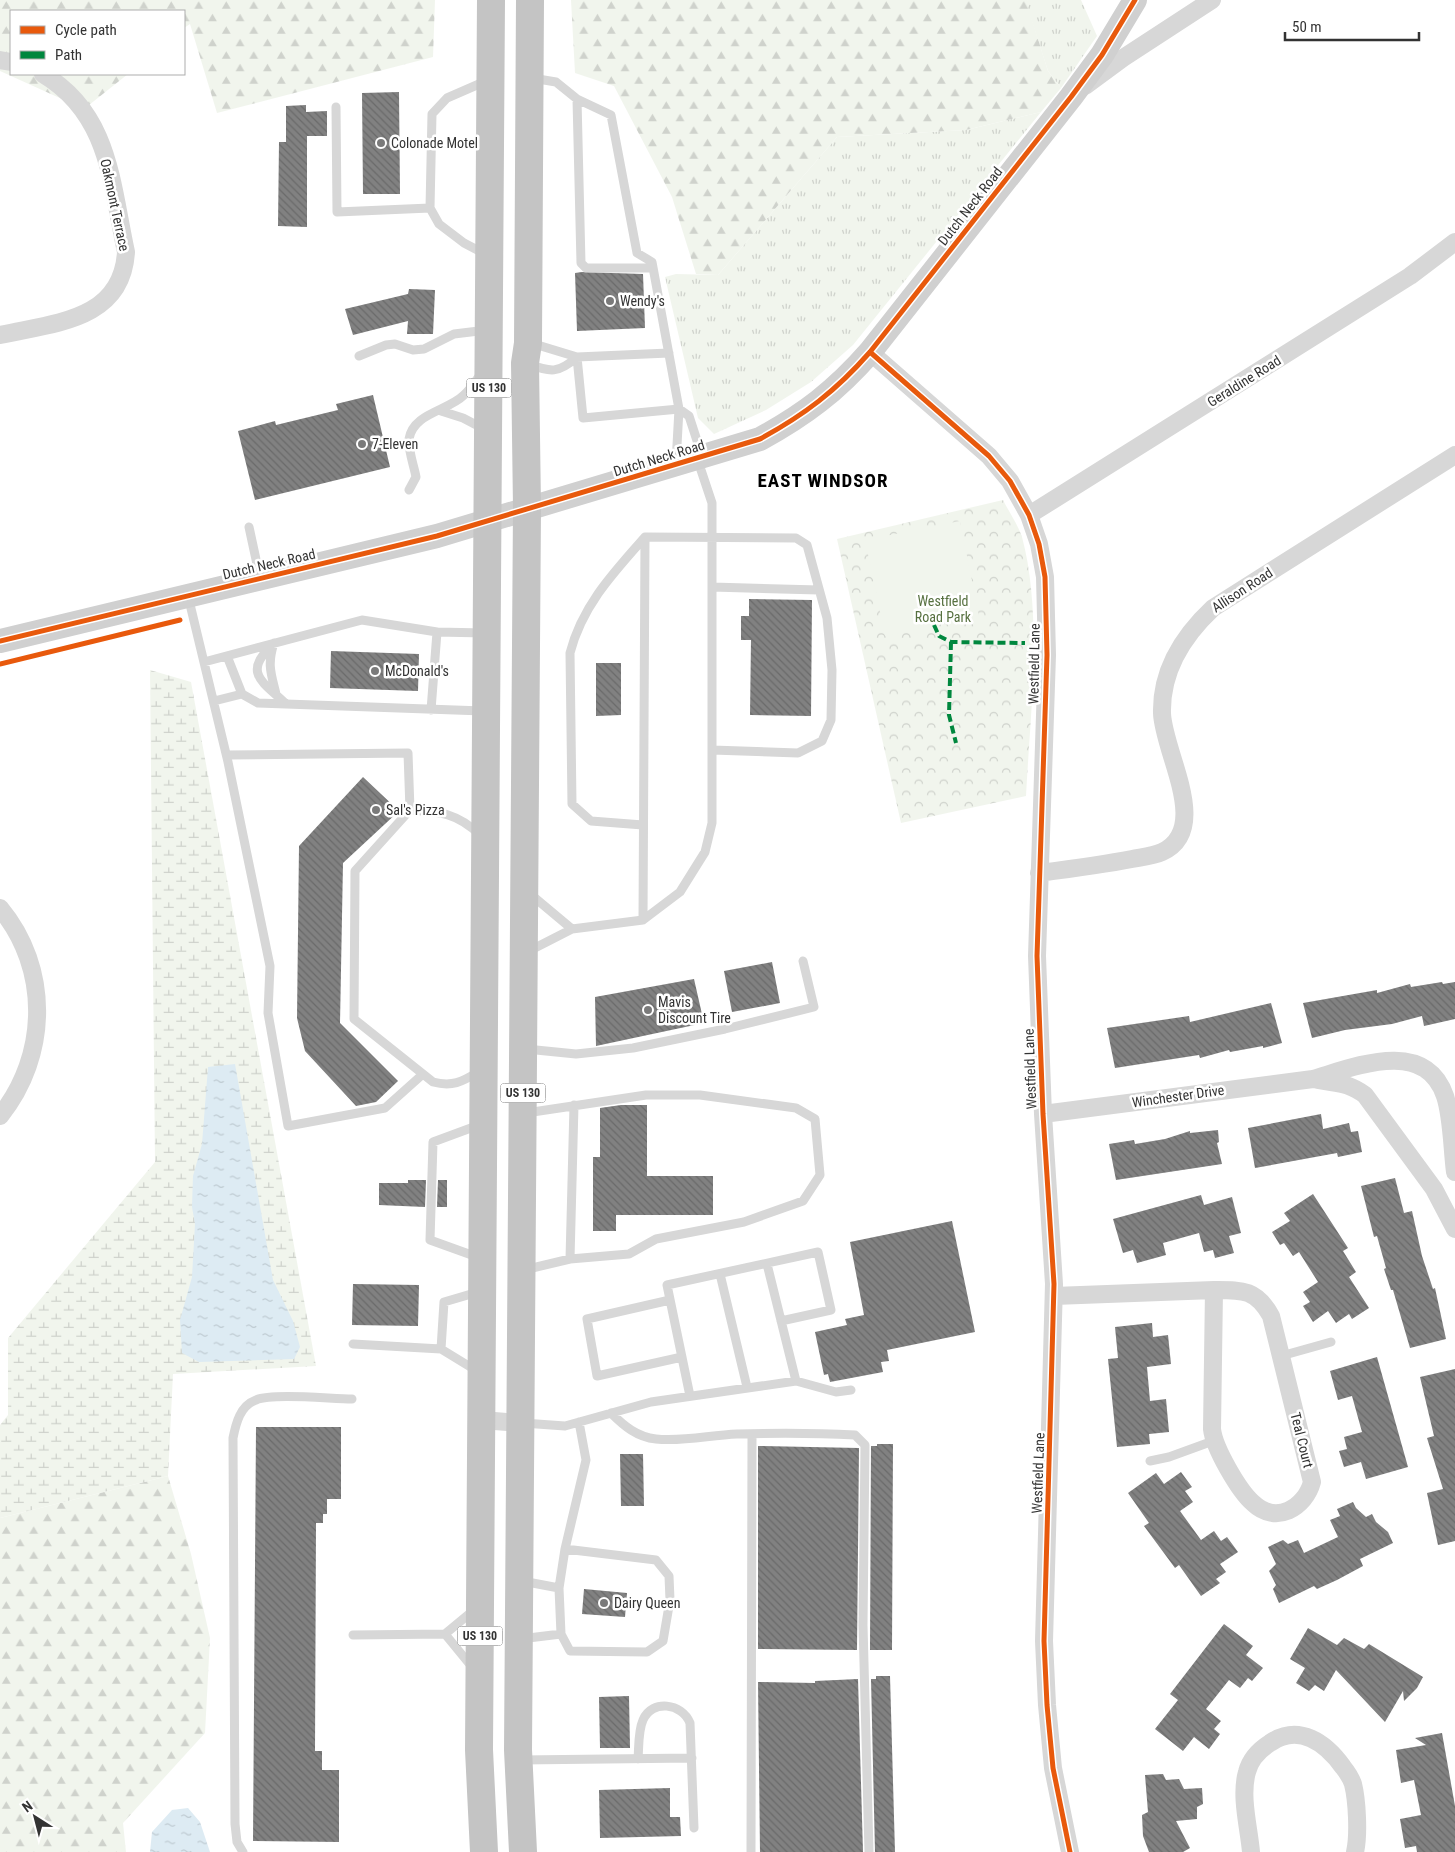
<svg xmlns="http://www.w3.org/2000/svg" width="1455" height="1852" viewBox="0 0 1455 1852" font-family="'Roboto Condensed',sans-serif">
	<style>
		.grass { fill: url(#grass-tufts) }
		.forest { fill: url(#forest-firs) }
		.wetland { fill: url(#wetland-marsh) }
		.park { fill: url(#park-crowns) }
		.pitch { fill: #f1f5ed }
		.water { fill: url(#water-ripples) }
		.building { fill: url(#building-back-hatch) }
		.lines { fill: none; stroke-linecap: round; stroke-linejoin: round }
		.lane { stroke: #d7d7d7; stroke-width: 9 }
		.street { stroke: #d7d7d7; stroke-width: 18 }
		.secondary { stroke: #d0d0d0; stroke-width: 24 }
		.highway { stroke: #c4c4c4; stroke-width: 28 }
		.quiet { stroke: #00873e; stroke-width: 4; stroke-dasharray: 8 4; stroke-linecap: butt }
		.cycleway-casing { stroke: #fff; stroke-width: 8 }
		.cycleway { stroke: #e8590c; stroke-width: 5 }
		.poi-dot { fill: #7a7a7a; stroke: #fff; stroke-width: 2 }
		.labels { text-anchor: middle; stroke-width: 5; stroke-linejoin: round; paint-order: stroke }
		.shield { fill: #fff; stroke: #707070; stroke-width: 1 }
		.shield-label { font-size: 12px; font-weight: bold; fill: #333 }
		.poi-label { font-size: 14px; fill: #333; stroke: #fff; text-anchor: start }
		.street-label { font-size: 14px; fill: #333; stroke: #fff }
		.park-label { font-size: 14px; fill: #56703f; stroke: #fff }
		.district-label { font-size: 19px; font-weight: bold; letter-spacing: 1px; fill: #000; stroke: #fff }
	</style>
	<defs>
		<pattern id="grass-tufts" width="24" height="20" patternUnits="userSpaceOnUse" patternTransform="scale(1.25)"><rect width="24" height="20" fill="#f1f5ed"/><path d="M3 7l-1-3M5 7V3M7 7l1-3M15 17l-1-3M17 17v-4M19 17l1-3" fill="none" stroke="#cfd2cc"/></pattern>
		<pattern id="forest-firs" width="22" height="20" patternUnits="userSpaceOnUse" patternTransform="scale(1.25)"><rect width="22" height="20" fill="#f1f5ed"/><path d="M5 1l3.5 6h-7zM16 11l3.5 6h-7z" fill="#cfd2cc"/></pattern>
		<pattern id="wetland-marsh" width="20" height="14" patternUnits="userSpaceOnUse" patternTransform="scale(1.25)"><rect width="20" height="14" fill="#f1f5ed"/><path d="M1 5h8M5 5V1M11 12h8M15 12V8" fill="none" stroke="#cfd2cc"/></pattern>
		<pattern id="park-crowns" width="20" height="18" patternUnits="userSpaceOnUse" patternTransform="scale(1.25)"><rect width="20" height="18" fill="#f1f5ed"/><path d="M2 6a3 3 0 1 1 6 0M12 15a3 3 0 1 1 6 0" fill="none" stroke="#cfd2cc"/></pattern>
		<pattern id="water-ripples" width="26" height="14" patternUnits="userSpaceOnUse" patternTransform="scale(1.25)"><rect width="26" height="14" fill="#ddebf3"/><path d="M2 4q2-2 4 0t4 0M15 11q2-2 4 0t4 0" fill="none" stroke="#becad1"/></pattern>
		<pattern id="building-back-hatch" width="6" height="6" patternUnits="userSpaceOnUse" patternTransform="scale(1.25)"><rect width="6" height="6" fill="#818181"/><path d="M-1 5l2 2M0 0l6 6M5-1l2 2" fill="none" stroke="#6a6a6a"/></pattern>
	</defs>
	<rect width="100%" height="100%" fill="#fff"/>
	<path class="grass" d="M1028,0H1081L1097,36L1061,88L1048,71L1026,3Z
		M1041,112L853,345L811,382L766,410L714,434L698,418L665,277L676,274L718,275L837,137L966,130Z"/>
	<path class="forest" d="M0,0H435L433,57L217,113L190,24L184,28V11H11V74H128L84,109L0,71Z
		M571,0H1028L1027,4L1048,71L1061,88L1041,112L966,130L837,137L718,275L696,274L672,197L614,86L575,73Z
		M168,1476L191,1554L210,1638L205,1733L123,1823L126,1852H0V1518Z"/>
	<path class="wetland" d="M150,670L191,682L316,1366L173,1374L168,1476L0,1518V1425L8,1415V1338L155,1162Z"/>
	<path class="park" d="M1003,500C1009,512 1018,525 1022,537C1043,615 1030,716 1026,796L901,823L837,539Z"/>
	<path class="pitch" d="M960,521L979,616L885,636L865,540Z"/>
	<path class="water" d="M235,1064L273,1280L293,1321L300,1347L294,1359L199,1362L182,1353L180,1320L192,1277L195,1224L192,1207L193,1176L202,1144L208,1067Z
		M188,1808L200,1822L210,1852H150L152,1832L172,1810Z"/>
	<path class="building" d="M399,92L400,194H363L362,93Z
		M306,105V112L327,111V136H307V227L278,226L279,142H286V106Z
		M582,272L643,274L645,328L577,331L575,273Z
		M409,289L435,290L433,334H407L408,321L353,335L345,309L408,294Z
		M373,395L390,467L255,500L238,431L275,421L276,425L338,410L336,404Z
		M749,599L812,600L811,716L750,715L751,640H741V616H749Z
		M331,651L419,654L418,691L330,688Z
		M596,663H621V715L596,716Z
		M363,777L399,811L343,863L340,1023L398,1081L376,1102L356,1106L305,1051L297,1018L299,846Z
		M772,962L780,1003L732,1012L724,971Z
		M694,979L704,1023L596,1046L595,997Z
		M1442,982L1443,984L1455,982V1019L1424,1026L1422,1016L1392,1024L1345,1030L1312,1038L1303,1003L1377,990V993L1410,984L1411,987Z
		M1271,1003L1282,1043L1263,1048V1046L1230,1052L1229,1050L1200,1058L1199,1055L1115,1068L1107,1028L1189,1016L1190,1022Z
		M621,1105H647V1176H713V1215H616V1231H593V1157H600V1108Z
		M1321,1114L1323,1129L1349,1123L1351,1132L1358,1131L1362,1152L1338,1157L1337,1153L1255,1168L1248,1128Z
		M1218,1130L1219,1142L1217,1143L1222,1164L1116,1180L1109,1144L1134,1140L1135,1144L1165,1139L1190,1131V1133Z
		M1395,1178L1404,1213L1412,1211L1422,1256L1433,1289L1435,1288L1446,1339L1410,1348L1393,1290H1391L1384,1269L1386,1268L1377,1236L1374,1237L1361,1186Z
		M408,1180H426L425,1207L379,1205V1183H408Z
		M438,1180H447V1207H437Z
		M1313,1194L1348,1248L1343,1251L1356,1272L1349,1277L1369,1308L1352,1319L1349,1314L1336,1323L1328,1311L1313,1322L1303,1306L1310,1302L1303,1292L1318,1282L1299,1252L1293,1256L1284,1243L1280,1245L1272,1232L1290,1221L1284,1213Z
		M1201,1195L1204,1205L1232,1197L1241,1233L1229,1236L1234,1253L1215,1258L1213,1250L1204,1252L1199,1233L1163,1243L1166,1255L1137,1263L1133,1250L1123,1253L1113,1219Z
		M952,1221L975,1332L887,1350L889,1361L881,1362L883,1372L830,1382L828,1374L824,1375L815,1332L847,1325L845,1319L864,1315L850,1242Z
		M353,1284L419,1285L418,1326L352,1325Z
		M1152,1323L1153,1337L1168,1335L1171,1364L1147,1367L1150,1401L1166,1399L1169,1432L1149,1434L1150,1444L1117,1447L1108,1359L1118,1358L1115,1327Z
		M1377,1357L1408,1467L1366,1479L1361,1462L1344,1467L1339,1451L1347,1449L1344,1437L1362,1432L1352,1396L1338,1400L1330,1371Z
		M1455,1369V1541L1438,1545L1427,1493L1443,1489L1427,1438L1434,1436L1420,1377Z
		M256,1427H341V1499H327V1514H323V1523H316L315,1751H322V1770H339V1842L253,1841Z
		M877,1444H893L892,1650H870L871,1446H877Z
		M758,1446L859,1448L857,1650L758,1649Z
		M620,1454H643L644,1506H621Z
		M1181,1472L1192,1487L1185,1491L1193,1502L1180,1511L1201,1540L1214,1531L1221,1541L1227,1537L1238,1552L1220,1564L1226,1572L1216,1579L1220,1583L1201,1596L1179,1565L1175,1568L1144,1526L1149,1523L1128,1493L1156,1473L1164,1484Z
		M1353,1502L1356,1508L1366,1517L1372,1514L1376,1522L1388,1532L1393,1543L1360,1559L1363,1566L1337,1580L1317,1589L1314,1586L1279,1603L1273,1589L1276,1585L1269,1571L1276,1564L1268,1547L1283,1540L1288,1544L1298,1540L1304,1553L1338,1537L1330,1520L1340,1516L1337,1509Z
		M584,1589L627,1593L625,1617L582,1614Z
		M1224,1624L1253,1646L1246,1655L1263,1668L1252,1681L1248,1678L1240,1688L1229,1680L1206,1709L1221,1721L1214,1729L1220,1734L1209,1749L1194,1737L1183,1751L1155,1729L1178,1700L1170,1694Z
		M1308,1628L1337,1645L1344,1638L1364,1649L1369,1644L1423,1677L1417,1688L1404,1701L1403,1691L1385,1722L1336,1670L1324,1691L1315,1685L1309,1691L1296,1683L1305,1668L1290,1659Z
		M876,1676H890L895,1852H875L871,1679H876Z
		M858,1679L863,1852H760L758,1682L815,1683V1681Z
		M629,1696L630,1748H600L599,1697Z
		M1442,1733L1455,1806V1852H1417L1416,1846L1405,1848L1400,1819L1421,1815L1414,1780L1401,1783L1396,1750L1426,1745L1415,1738Z
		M1163,1774L1166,1780L1179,1779L1184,1789L1202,1788L1203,1804L1197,1807V1819L1176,1821L1190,1848L1183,1852H1149L1143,1836L1142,1815L1148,1812L1145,1775Z
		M670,1788V1817H680L681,1836L600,1838L599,1790Z"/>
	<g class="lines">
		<path class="lane" d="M532,78L556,82L577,99L611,115L637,253L652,262L679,409L676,463
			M577,99L581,263L586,268H653
			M336,107L337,212L430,208
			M485,254L464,243L439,224L430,208L432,114L447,98L486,81
			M531,343L577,357L669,353
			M359,356L386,345L395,344L413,350L424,349L454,334L487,330
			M577,357L583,418L679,409L689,416L702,456
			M528,364C551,372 558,374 577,357
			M441,411L463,418L484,429
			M409,490L416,477C414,466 408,450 409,439C413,413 448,411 464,395C471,389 476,380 481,374
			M249,527L260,578
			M712,587L819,590
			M188,596L228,762L270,966L268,1013L288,1126L385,1108L423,1074
			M437,632L485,633
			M274,643C267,665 271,673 276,694
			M273,645C240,673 266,684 286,704
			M227,656L242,694L258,703L483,711
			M204,662L362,620L437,632L431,710
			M214,701L242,694
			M227,755L408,753L410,810L355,871L354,1019L433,1082C452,1087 462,1082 478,1072
			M410,810C441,812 457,813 480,835
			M643,825L591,821L572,804L570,653C582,606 613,573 645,537L796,538L807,545L827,618L832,670L831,720L822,741L798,753L712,750
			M529,893L572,929L529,951
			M643,920L645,537
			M572,929L643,920L680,892L705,852L712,823V503L697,458
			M526,1049L576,1054L633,1048L725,1029L814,1007L803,961
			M479,1125L433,1142L430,1240L480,1258
			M570,1259L574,1105
			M524,1270L570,1259L629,1254L656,1239L744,1222L803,1201L820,1175L815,1119L796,1108L700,1095H646L526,1113
			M720,1274L747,1387
			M670,1300L587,1319L597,1376L682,1357
			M353,1344L441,1349L477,1371
			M441,1349L444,1302L478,1292
			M1281,1356L1331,1342
			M796,1381L836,1392L851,1390
			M690,1396L667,1285L818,1252L831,1310L781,1321
			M611,1413C624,1426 637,1437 656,1439C683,1442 710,1435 737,1434C776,1433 816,1433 855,1435L865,1445L863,1625L869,1852
			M523,1423L565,1426L651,1402L796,1381L767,1264
			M1150,1461L1169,1457L1213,1441
			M565,1549L656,1560L669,1576L670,1600L663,1641L647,1652L570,1651L561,1634L559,1588L565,1549L586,1460L579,1422
			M522,1581L559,1588
			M445,1634L472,1667
			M353,1635L445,1634L474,1610
			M520,1639L561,1634
			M638,1759C639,1747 638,1731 643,1720C652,1699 682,1703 690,1723L694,1828
			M521,1760L692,1758
			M243,1852L237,1842L235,1824L233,1438C236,1423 240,1406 256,1400C273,1393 331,1399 352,1399
			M751,1852L752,1435"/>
		<path class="street" d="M0,60L11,62
			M1085,86L1123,58L1212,0
			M0,335C53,323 122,321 126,252C111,183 110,114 43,74
			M870,352L989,456L1010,481L1029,515L1039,544L1045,577L1047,655L1037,956L1043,1114L1054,1284L1044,1641L1047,1705L1053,1768L1070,1852
			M1029,515L1410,276L1455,242
			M1039,873C1070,869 1101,865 1132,859C1142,857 1153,856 1162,852C1212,829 1163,752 1162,713C1161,670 1183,636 1213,608L1455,455
			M0,908C50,968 49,1055 0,1116
			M1318,1080C1338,1084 1347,1082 1365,1095L1434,1189L1455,1229
			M1043,1114L1313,1079C1354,1067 1425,1037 1445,1096C1452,1117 1452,1149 1455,1172
			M1214,1290C1242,1290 1256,1289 1271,1316L1312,1482C1305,1508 1276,1525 1253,1503C1239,1491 1214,1448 1212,1429Z
			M1054,1296L1214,1290
			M482,1420L521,1423
			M1251,1852C1249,1828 1240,1796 1247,1772C1250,1760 1259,1750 1270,1743C1299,1723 1326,1743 1343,1767C1347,1772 1351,1778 1353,1784C1357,1800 1359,1835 1355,1852"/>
		<path class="secondary" d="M0,641L437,536L760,439C804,415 836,391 870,352L1071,97L1102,55L1135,0"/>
		<path class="highway" d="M484,1852L479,1750L491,0
			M523,1852L518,1750L527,508L525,363L528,343L530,0"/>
		<path class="quiet" d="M934,625L939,636L951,642L1025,643
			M951,642L949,715L956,743"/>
		<defs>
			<path id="cycleway" d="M870,352L989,456L1010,481L1029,515L1039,544L1045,577L1047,655L1037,956L1043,1114L1054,1284L1044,1641L1047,1705L1053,1768L1070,1852
				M0,641L437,536L760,439C804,415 836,391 870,352L1071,97L1102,55L1135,0
				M0,664L180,620"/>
		</defs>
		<use href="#cycleway" class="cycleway-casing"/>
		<use href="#cycleway" class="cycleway"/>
	</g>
	<g class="poi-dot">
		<circle cx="381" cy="143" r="5"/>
		<circle cx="610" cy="301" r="5"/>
		<circle cx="362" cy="444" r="5"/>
		<circle cx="375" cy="671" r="5"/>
		<circle cx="376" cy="810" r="5"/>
		<circle cx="648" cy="1010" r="5"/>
		<circle cx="604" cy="1603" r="5"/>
	</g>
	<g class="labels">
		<g class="shield">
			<rect x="466.5" y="378.5" width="45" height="19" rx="4"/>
			<rect x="500.5" y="1083.5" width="45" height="19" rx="4"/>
			<rect x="457.5" y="1626.5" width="45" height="19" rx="4"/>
		</g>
		<g class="shield-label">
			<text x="489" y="392">US 130</text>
			<text x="523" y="1097">US 130</text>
			<text x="480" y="1640">US 130</text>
		</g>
		<g class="poi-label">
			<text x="391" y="148">Colonade Motel</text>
			<text x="620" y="306">Wendy's</text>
			<text x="372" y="449">7-Eleven</text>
			<text x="385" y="676">McDonald's</text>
			<text x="386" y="815">Sal's Pizza</text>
			<text x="658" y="1007">Mavis<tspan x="658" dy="16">Discount Tire</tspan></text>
			<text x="614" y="1608">Dairy Queen</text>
		</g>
		<g class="street-label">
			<text transform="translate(115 205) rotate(78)" y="5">Oakmont Terrace</text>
			<text transform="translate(970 206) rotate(-52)" y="5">Dutch Neck Road</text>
			<text transform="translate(1244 381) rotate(-32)" y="5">Geraldine Road</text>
			<text transform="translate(659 458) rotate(-17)" y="5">Dutch Neck Road</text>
			<text transform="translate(269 564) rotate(-13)" y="5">Dutch Neck Road</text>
			<text transform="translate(1242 590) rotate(-33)" y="5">Allison Road</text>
			<text transform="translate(1034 664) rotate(-89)" y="5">Westfield Lane</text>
			<text transform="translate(1030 1069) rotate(-92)" y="5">Westfield Lane</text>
			<text transform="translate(1178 1096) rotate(-8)" y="5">Winchester Drive</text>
			<text transform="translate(1302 1440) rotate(76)" y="5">Teal Court</text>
			<text transform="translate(1038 1473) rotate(-88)" y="5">Westfield Lane</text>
		</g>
		<g class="park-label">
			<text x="943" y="606">Westfield<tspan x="943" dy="16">Road Park</tspan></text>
		</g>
		<g class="district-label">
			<text x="823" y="487">EAST WINDSOR</text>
		</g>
	</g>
	<rect x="10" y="10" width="175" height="65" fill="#ffffff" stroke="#adadad"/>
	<rect x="20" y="26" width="25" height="8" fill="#e8590c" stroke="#adadad"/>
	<text x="55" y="35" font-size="15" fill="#333333">Cycle path</text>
	<rect x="20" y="51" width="25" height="8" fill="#00873e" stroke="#adadad"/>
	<text x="55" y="60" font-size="15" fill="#333333">Path</text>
	<g transform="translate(35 1817) rotate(324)" stroke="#ffffff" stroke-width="4" paint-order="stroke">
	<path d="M0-4L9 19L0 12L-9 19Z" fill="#333333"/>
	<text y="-8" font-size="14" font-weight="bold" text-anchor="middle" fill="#333333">N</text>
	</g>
	<path d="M1285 32v8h134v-8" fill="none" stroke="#333333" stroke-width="2.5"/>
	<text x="1292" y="32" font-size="15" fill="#333333" stroke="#ffffff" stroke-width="4" paint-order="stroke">50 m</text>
</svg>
